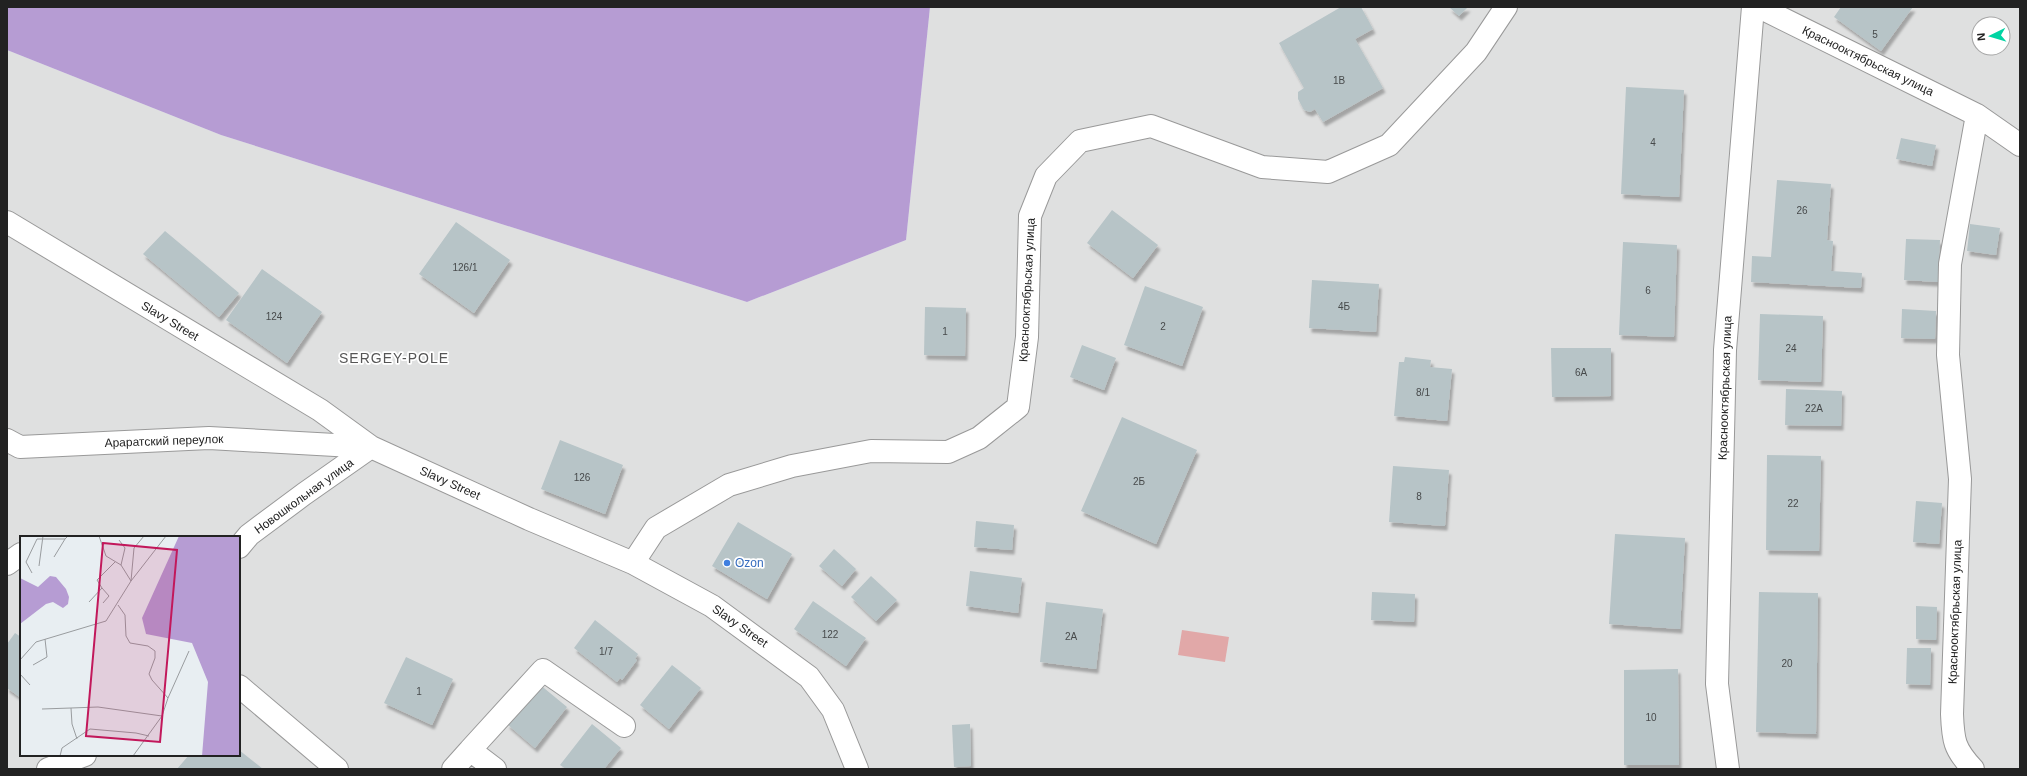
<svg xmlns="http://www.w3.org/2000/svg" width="2027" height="776" viewBox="0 0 2027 776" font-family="Arial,sans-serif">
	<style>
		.residential { fill: #dfe0e0; fill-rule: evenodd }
		.forest { fill: #b69cd3 }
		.water { fill: #e1a8a8 }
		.building { fill: #b7c4c7; filter: url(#shadow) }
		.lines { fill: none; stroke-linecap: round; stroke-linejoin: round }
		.minor-casing { stroke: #999; stroke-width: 24 }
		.minor { stroke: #fff; stroke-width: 22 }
		.shop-dot { fill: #3f7fe0; stroke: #fff; stroke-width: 1.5 }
		.labels { text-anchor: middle; stroke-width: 3.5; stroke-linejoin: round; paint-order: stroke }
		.number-label { font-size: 10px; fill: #474a4b }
		.street-label { font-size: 12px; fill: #222; stroke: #fff }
		.shop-label { font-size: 12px; fill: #366cbe; stroke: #fff; text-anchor: start }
		.quarter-label { font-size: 14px; letter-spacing: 1px; fill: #555; stroke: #fff }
		.inset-road { fill: none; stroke: #999c9f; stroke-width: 1 }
		.view { fill: #c2185b; fill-opacity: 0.15; stroke: #c2185b; stroke-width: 2 }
		.inset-edge { fill: none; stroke: #222; stroke-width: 2 }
	</style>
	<defs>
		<filter id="shadow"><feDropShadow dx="2.5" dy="4.5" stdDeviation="1" flood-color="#0004"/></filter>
	</defs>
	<rect width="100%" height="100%" fill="#e8eef2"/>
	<path class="residential" d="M930,7H2020V769H7V50L221,135L747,302L906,240ZM1979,24H2003V48H1979ZM21,537H239V755H21Z"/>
	<path class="forest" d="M7,7H930L906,240L747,302L221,135L7,50Z"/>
	<path class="water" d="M1182,630L1229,637L1225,662L1178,655Z"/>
	<path class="building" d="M1341,7H1361L1373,29L1355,39L1383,88L1323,122L1315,109L1310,112L1304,110L1298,99V92L1304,88L1279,43Z
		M1449,7H1468L1459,16Z
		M1841,7H1913L1881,51L1834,17Z
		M1626,87L1684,90L1679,197L1621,194Z
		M1901,138L1936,145L1932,166L1896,159Z
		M1777,180L1831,184L1827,240L1833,241L1831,271L1862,273L1861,288L1751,282L1752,256L1771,257Z
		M1112,210L1158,245L1133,278L1087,243Z
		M456,222L510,260L474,313L419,274Z
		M1970,224L2000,228L1996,255L1967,251Z
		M165,231L239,293L219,317L143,254Z
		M1906,239L1940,240L1938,282L1904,280Z
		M1623,242L1677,245L1674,337L1619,335Z
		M262,269L322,312L287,363L226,320Z
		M1312,280L1379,284L1376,332L1309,328Z
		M1145,286L1203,307L1182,366L1124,345Z
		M925,307L966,308L965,356L924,355Z
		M1902,309L1936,311L1935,339L1901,338Z
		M1760,314L1823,316L1821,382L1758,380Z
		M1082,345L1116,358L1104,390L1070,377Z
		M1551,348H1611V396L1552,397Z
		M1405,357L1431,360L1430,367L1452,369L1447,421L1394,416L1399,362H1404Z
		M1786,389L1842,391L1841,426L1785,425Z
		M1122,417L1197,450L1156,544L1081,511Z
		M560,440L623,465L605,514L541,489Z
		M1767,455L1821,456L1819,551L1766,550Z
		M1393,466L1449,470L1445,526L1389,522Z
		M1916,501L1942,503L1939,544L1913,542Z
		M976,521L1014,525L1012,550L974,547Z
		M738,522L792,554L767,599L712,566Z
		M1615,534L1685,538L1680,629L1609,624Z
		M834,549L856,569L842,586L819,566Z
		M970,571L1022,578L1018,613L966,606Z
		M871,576L897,600L876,621L851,597Z
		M1372,592L1415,594L1414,622L1371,620Z
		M1759,592L1818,593L1816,734L1756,732Z
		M813,601L866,638L846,666L794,629Z
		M1046,602L1103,609L1096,669L1040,662Z
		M1916,606L1937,607L1936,640L1916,639Z
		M595,620L638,654L635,659L637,660L622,680L620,678L617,682L574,648Z
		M15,633L21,637V698L7,688V644Z
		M1907,648H1931L1930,685L1906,684Z
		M406,657L453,679L432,725L384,703Z
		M672,665L701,688L669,729L640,705Z
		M1678,669L1679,765H1624V670Z
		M539,684L567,707L535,748L507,724Z
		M592,724L621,748L604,769H566L560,765Z
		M970,724L971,766L954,767L952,725Z
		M239,750L263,769H177L189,755H239Z"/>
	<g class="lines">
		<defs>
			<path id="minor" d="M1759,7L1977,115L2020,145
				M7,222L320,410L371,447L529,519L633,563L712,606L809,677L833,710L857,769
				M7,440L20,447L209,438L371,447
				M239,547L249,535L304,494L371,447
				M633,563L656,528L729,485L792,466L871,451L948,452L979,438L1018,407L1027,337L1030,216L1046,176L1080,141L1151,126L1262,167L1328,172L1389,145L1476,52L1506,7
				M7,564L21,554
				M239,686L337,769
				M470,750L543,670L624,726
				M48,769L85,755
				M453,769L470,750L495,769
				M1728,769L1717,684L1725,350L1753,7
				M1973,769C1954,749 1953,740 1952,714L1960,479L1948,355L1950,264L1977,115"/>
		</defs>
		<use href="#minor" class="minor-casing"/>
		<use href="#minor" class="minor"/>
	</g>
	<circle class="shop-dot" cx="727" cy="563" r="4"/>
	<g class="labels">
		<g class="number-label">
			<text x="1875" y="38">5</text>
			<text x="1339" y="84">1В</text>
			<text x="1653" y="146">4</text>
			<text x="1802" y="214">26</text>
			<text x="465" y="271">126/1</text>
			<text x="1648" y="294">6</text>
			<text x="1344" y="310">4Б</text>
			<text x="274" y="320">124</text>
			<text x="1163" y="330">2</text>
			<text x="945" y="335">1</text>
			<text x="1791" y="352">24</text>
			<text x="1581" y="376">6А</text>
			<text x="1423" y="396">8/1</text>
			<text x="1814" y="412">22А</text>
			<text x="582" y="481">126</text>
			<text x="1139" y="485">2Б</text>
			<text x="1419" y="500">8</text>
			<text x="1793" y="507">22</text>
			<text x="830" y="638">122</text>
			<text x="1071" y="640">2А</text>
			<text x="606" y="655">1/7</text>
			<text x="1787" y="667">20</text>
			<text x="419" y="695">1</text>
			<text x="1651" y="721">10</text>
		</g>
		<g class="street-label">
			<text transform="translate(1868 61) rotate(26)" y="4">Краснооктябрьская улица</text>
			<text transform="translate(1027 290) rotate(-87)" y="4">Краснооктябрьская улица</text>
			<text transform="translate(170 321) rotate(31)" y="4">Slavy Street</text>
			<text transform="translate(1725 388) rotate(-88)" y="4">Краснооктябрьская улица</text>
			<text transform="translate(164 441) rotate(-2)" y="4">Араратский переулок</text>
			<text transform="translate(450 483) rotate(24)" y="4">Slavy Street</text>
			<text transform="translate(304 496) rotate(-36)" y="4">Новошкольная улица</text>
			<text transform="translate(1955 612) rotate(-88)" y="4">Краснооктябрьская улица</text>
			<text transform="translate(740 626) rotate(35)" y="4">Slavy Street</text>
		</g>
		<g class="shop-label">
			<text x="735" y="567">Ozon</text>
		</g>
		<g class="quarter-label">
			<text x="394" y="363">SERGEY-POLE</text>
		</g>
	</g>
	<g transform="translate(20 536)">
		<rect width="220" height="220" fill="#e8eef2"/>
		<path d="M159,0H220V220H182L188,146L172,107L126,98L122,82ZM30,40L36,41L46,53L49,61L48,68L43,72L33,66L26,68L0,88V42L18,51Z" fill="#b69cd3"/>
		<path class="inset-road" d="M79,0L86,20L101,29L111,45M99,4L105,12L101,29M34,21L45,3M19,30L23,0M12,37L6,26L17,3H45L48,0M111,45L114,12L124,0M82,52L89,60L83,67M69,66L82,52L77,44L95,26M98,69L105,79L106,100L110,107L128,110L135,115V122L129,138L132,144L148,162L142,180L113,220M0,124L16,106L86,85L111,45L146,0M13,129L27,121L25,103M0,138L10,149M148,162L169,115M22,173L51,172M57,203L52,188L51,172L78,171L142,180M40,220L42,212L70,193L116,197L129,200"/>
		<path class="view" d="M83,7L157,14L140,206L66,200Z"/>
		<rect width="220" height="220" class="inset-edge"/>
	</g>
	<rect width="2027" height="776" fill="none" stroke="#222222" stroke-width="16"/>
	<g transform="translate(1991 36) rotate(265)"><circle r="19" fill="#ffffff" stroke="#a7a7a7"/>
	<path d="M0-3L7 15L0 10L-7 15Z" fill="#00d4a3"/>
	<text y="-6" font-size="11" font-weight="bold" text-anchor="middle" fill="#222222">N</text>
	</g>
</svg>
